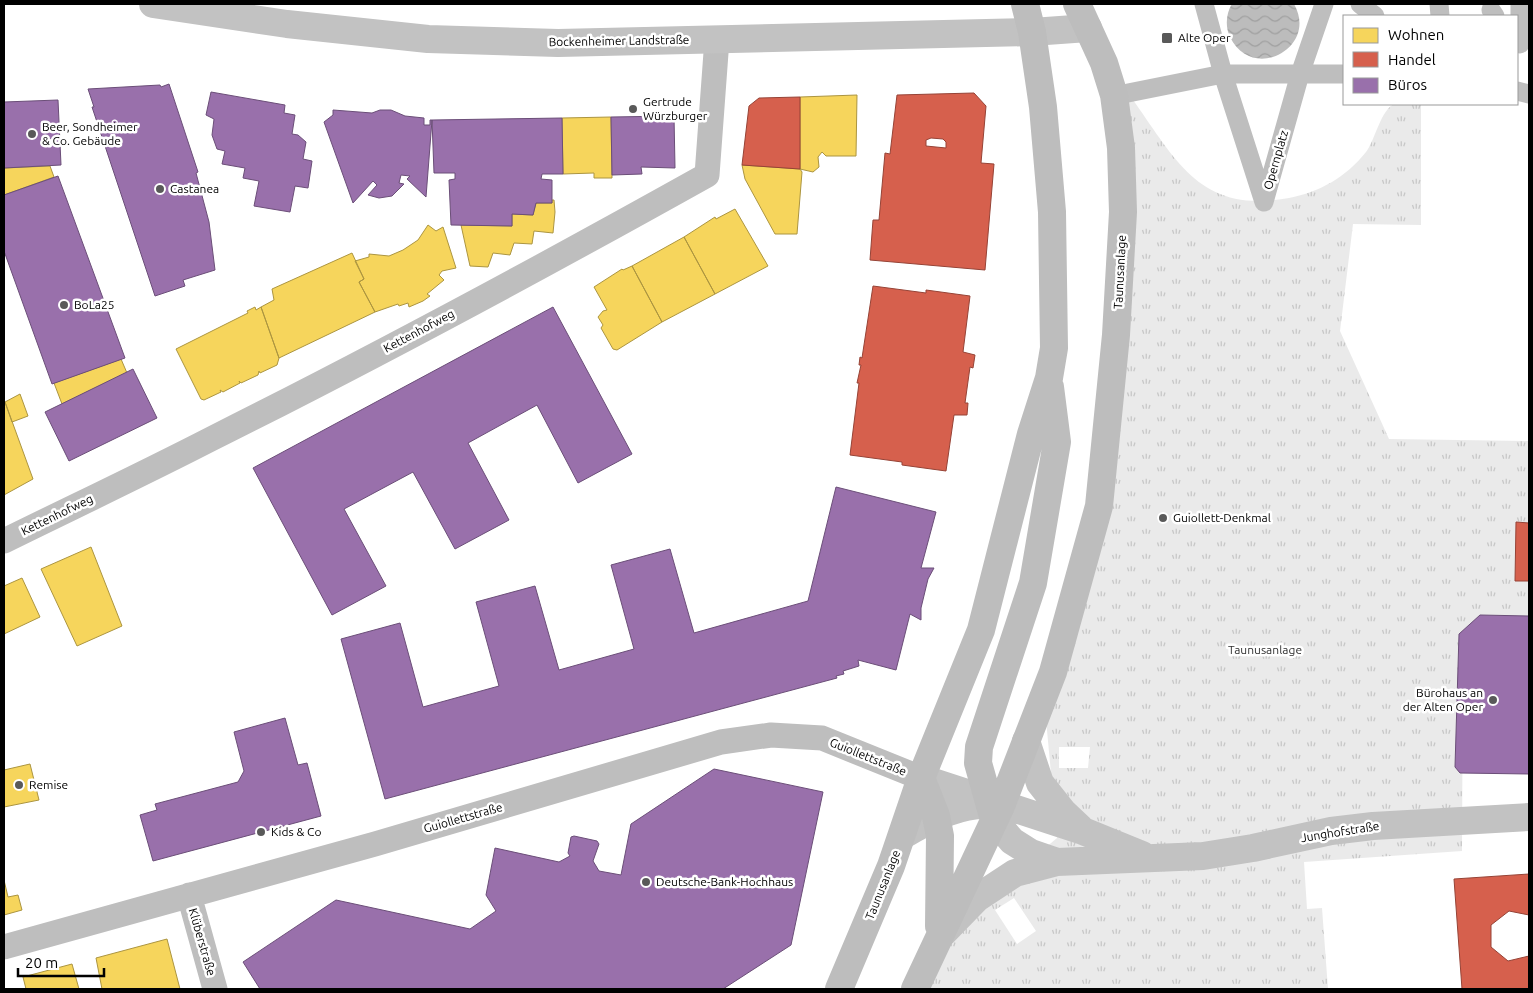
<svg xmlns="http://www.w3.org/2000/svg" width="1533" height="993" viewBox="0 0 1533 993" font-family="Ubuntu,sans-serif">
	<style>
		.grass { fill: url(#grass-tufts); fill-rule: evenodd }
		.water { fill: url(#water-waves) }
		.homes { fill: #f6d55c; stroke: #ac9540 }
		.shops { fill: #d6604d; stroke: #964336; fill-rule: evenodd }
		.offices { fill: #9970ab; stroke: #6b4e78 }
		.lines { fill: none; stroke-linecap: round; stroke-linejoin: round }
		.pedestrian { stroke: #bebebe; stroke-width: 19 }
		.minor { stroke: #bebebe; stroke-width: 25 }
		.secondary { stroke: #c2c2c2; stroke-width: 28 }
		.primary { stroke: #bdbdbd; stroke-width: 28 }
		.poi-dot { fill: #595959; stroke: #fff; stroke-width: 2 }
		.labels { text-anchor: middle; stroke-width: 5; stroke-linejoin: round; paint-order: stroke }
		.poi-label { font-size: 12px; fill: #000; stroke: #fff; text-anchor: start }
		.street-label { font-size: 12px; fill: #000; stroke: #fff }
		.park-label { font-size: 12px; fill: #303030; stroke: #fff }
	</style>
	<defs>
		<pattern id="grass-tufts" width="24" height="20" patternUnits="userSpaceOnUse" patternTransform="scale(1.25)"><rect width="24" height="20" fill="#eaeaea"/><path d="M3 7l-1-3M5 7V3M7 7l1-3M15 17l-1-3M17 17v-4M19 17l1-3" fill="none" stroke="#c7c7c7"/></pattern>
		<pattern id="water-waves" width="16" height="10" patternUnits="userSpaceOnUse" patternTransform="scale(1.25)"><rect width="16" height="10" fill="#bcbcbc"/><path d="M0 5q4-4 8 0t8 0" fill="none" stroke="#a0a0a0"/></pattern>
	</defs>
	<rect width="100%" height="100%" fill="#fff"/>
	<path class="grass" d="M1128,93C1175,157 1197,215 1289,198C1320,192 1346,177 1366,152C1375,141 1381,108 1395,104C1402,102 1413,104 1421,104V225L1353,224L1340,331L1389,439L1529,441V643H1463L1462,851L1304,862L1307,909L1322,908L1328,989H915L939,937L1057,838L1044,698L1099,506ZM1059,747H1090L1088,768H1059ZM1014,898L1036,931L1017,944L995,910Z"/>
	<path class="water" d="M1232,4H1294C1319,48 1252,83 1230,37C1225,27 1226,13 1232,4Z"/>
	<path class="homes" d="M857,95L856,156H826L822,152L818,157L819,167L813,172L800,169V97Z
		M611,117L612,178H594V173L563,174L562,118Z
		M742,165L800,169L802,172L797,234H775L745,179Z
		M50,166L54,177L4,195V168Z
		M552,200H554L555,212L553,233L534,231L532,244L514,243L510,255L493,253L488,267L470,266L461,225L512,226V214L533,215L536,203H552Z
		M735,209L768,266L715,294L684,237L715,217L716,219Z
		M428,225L436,231L443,227L456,268L442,271L439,275L444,280L427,294L430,296L423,301L409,307L408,303L399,306L398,304L375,312L359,282L364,279L355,261L369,257V254L389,256L403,250L418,240Z
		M684,237L715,294L662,322L632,266Z
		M352,253L364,279L359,282L375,312L279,358L261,307L274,300L272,289Z
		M632,266L662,322L617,350L613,349L601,328L603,325L598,317L603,311L607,310L594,287L622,269L623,270Z
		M255,307L256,310L261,307L279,358L277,365L260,373L259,371L258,375L241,383L239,381L240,383L223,392L220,390L221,392L204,400L201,399L176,349L248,313L247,311Z
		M121,359L127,373L62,404L54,383Z
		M20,394L28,416L12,422L5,402Z
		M5,402L33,479L4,495V403Z
		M91,547L122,626L77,646L41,569Z
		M22,578L40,617L4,634V586Z
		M30,764L39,800L4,807V770Z
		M4,880L8,897L18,895L22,910L4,915Z
		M167,939L180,989H102L96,958Z
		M72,964L79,989H26L23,977Z"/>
	<path class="shops" d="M974,93L986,106L981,163L994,164L985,270L870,260L873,220H879L885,153L890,154L897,95ZM931,138L943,139L946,142V148L926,146V140Z
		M800,97V169L742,165L749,106L759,98Z
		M873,286L926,293V290L970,296L963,352L975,355L973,368L970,367L965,403H968L967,415H954L946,471L902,465V462L850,455L859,383H857L861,365H859L860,357L862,358Z
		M1516,522L1529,523V581H1515Z
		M1529,874V915L1509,911L1491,925V947L1508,961L1529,956V989H1462L1454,879Z"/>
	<path class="offices" d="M169,84L198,172L196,173L209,222L215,270L183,280L185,286L155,296L92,107H94L88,89L160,85L161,87Z
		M211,92L285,105L284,113L295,115L292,134L298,135L306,142L303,159L312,161L308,188L295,186L290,212L254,206L259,181L243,178L245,168L222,164L225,151L217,149L212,135L214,119L206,115Z
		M58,100L61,165L4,168V102Z
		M333,110L372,113L380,110H391L405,116L424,118V125H430V120H432L426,197L407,179L410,176L401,175L399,183L404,184L392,196L379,198L368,195L377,185L373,181L353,203L324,122L333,115Z
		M674,116L675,168L641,167L642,174L612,175L611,117Z
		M562,118L563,174H542L541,179L552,180V203H536L533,215L512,214V226L451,225L449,180L455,179V173H434L432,120Z
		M58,176L125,358L52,384L4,251V195Z
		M553,307L632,454L578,483L537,405L468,443L509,520L455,549L413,472L344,509L386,586L332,615L253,468Z
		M133,369L157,418L69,461L45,412Z
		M836,487L936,512L921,568H934L928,579L921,608V620L910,614L896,670L858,660L859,666L843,671L844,674L836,676L837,678L385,799L341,639L400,623L423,707L499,686L476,602L535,586L559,670L634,649L611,565L670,549L694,633L808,601Z
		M1480,615L1529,616V774L1460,773L1455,767L1459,634Z
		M285,718L298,765L307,763L321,816L153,861L140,815L157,810L155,804L238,782L244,771L234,732Z
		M714,769L823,792L791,945L723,989H260L243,962L336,900L470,929L496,911L486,895L495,848L559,862L570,856L568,853L571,837L574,836L597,841L599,844L593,861L599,871L621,875L631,824Z"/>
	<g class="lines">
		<path class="pedestrian" d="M1204,4L1223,74L1264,202
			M1360,4L1375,16
			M1439,4L1440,16
			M1520,4V44
			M1491,10L1495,16
			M1517,91L1529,94
			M1128,93L1223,74H1344
			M1264,202L1300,74L1324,4"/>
		<path class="minor" d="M4,541C73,507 143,474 211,439C379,355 544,266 707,175L717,39
			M189,895L215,989
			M4,947L375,844L721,742L771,735L822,738L921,778"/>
		<path class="secondary" d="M153,4L287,24L428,39L558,43L1032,32L1088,28
			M1026,741L1040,783L1063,812L1080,828
			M921,778L1083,831L1142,855
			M994,820L1012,841L1031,853L1057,862L1203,856L1253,848L1331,831L1373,826L1529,817
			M903,835C930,820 960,802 992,805
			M943,933L977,898L1015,873L1057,862"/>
		<path class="primary" d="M921,778L936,816L940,836L939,926
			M994,820L978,763L979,747L1033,583L1057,442L1050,387
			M839,989L891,866L921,778L981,630L1031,434L1049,378L1054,348L1052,212L1043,107L1032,32L1025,4
			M915,989L1001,806L1053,672L1099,506L1116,335L1123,212L1121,148L1114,95L1104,63L1077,4"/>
	</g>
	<g class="poi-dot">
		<rect x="1161" y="32" width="12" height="12" rx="2.5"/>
		<circle cx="633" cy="109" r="5"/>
		<circle cx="32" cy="134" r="5"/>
		<circle cx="160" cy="189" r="5"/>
		<circle cx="64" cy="305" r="5"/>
		<circle cx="1163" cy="518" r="5"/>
		<circle cx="1493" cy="700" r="5"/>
		<circle cx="19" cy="785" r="5"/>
		<circle cx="261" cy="832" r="5"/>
		<circle cx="646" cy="882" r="5"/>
	</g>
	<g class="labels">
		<g class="poi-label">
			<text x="1178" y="42">Alte Oper</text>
			<text x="643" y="106">Gertrude<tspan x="643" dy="14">Würzburger</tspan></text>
			<text x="42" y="131">Beer, Sondheimer<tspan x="42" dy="14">&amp; Co. Gebäude</tspan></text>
			<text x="170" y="193">Castanea</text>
			<text x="74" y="309">BoLa25</text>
			<text x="1173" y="522">Guiollett-Denkmal</text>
			<text x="1483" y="697" text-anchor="end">Bürohaus an<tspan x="1483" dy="14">der Alten Oper</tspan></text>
			<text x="29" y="789">Remise</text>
			<text x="271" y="836">Kids &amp; Co</text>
			<text x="656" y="886">Deutsche-Bank-Hochhaus</text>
		</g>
		<g class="street-label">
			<text transform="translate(619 41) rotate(-1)" y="4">Bockenheimer Landstraße</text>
			<text transform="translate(1276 160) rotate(-74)" y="4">Opernplatz</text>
			<text transform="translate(1120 272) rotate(-87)" y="4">Taunusanlage</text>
			<text transform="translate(419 331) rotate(-28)" y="4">Kettenhofweg</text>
			<text transform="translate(57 515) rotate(-26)" y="4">Kettenhofweg</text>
			<text transform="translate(868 757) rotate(22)" y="4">Guiollettstraße</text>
			<text transform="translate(463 818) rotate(-16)" y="4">Guiollettstraße</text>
			<text transform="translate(1340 832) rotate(-9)" y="4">Junghofstraße</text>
			<text transform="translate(883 885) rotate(-68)" y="4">Taunusanlage</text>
			<text transform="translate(202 942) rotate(74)" y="4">Klüberstraße</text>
		</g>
		<g class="park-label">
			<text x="1265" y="654">Taunusanlage</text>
		</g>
	</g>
	<rect width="1533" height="993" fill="none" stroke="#000000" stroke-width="10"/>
	<rect x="1343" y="15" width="175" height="90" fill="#ffffff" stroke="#999999"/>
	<rect x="1353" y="28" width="25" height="15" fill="#f6d55c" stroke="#999999"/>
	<text x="1388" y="40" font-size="15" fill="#000000">Wohnen</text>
	<rect x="1353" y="52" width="25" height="15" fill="#d6604d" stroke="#999999"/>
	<text x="1388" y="65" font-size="15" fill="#000000">Handel</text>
	<rect x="1353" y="78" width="25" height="15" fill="#9970ab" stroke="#999999"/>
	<text x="1388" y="90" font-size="15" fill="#000000">Büros</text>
	<path d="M18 968v8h86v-8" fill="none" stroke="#000000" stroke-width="2.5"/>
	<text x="25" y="968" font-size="15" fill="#000000" stroke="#ffffff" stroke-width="4" paint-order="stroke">20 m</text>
</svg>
